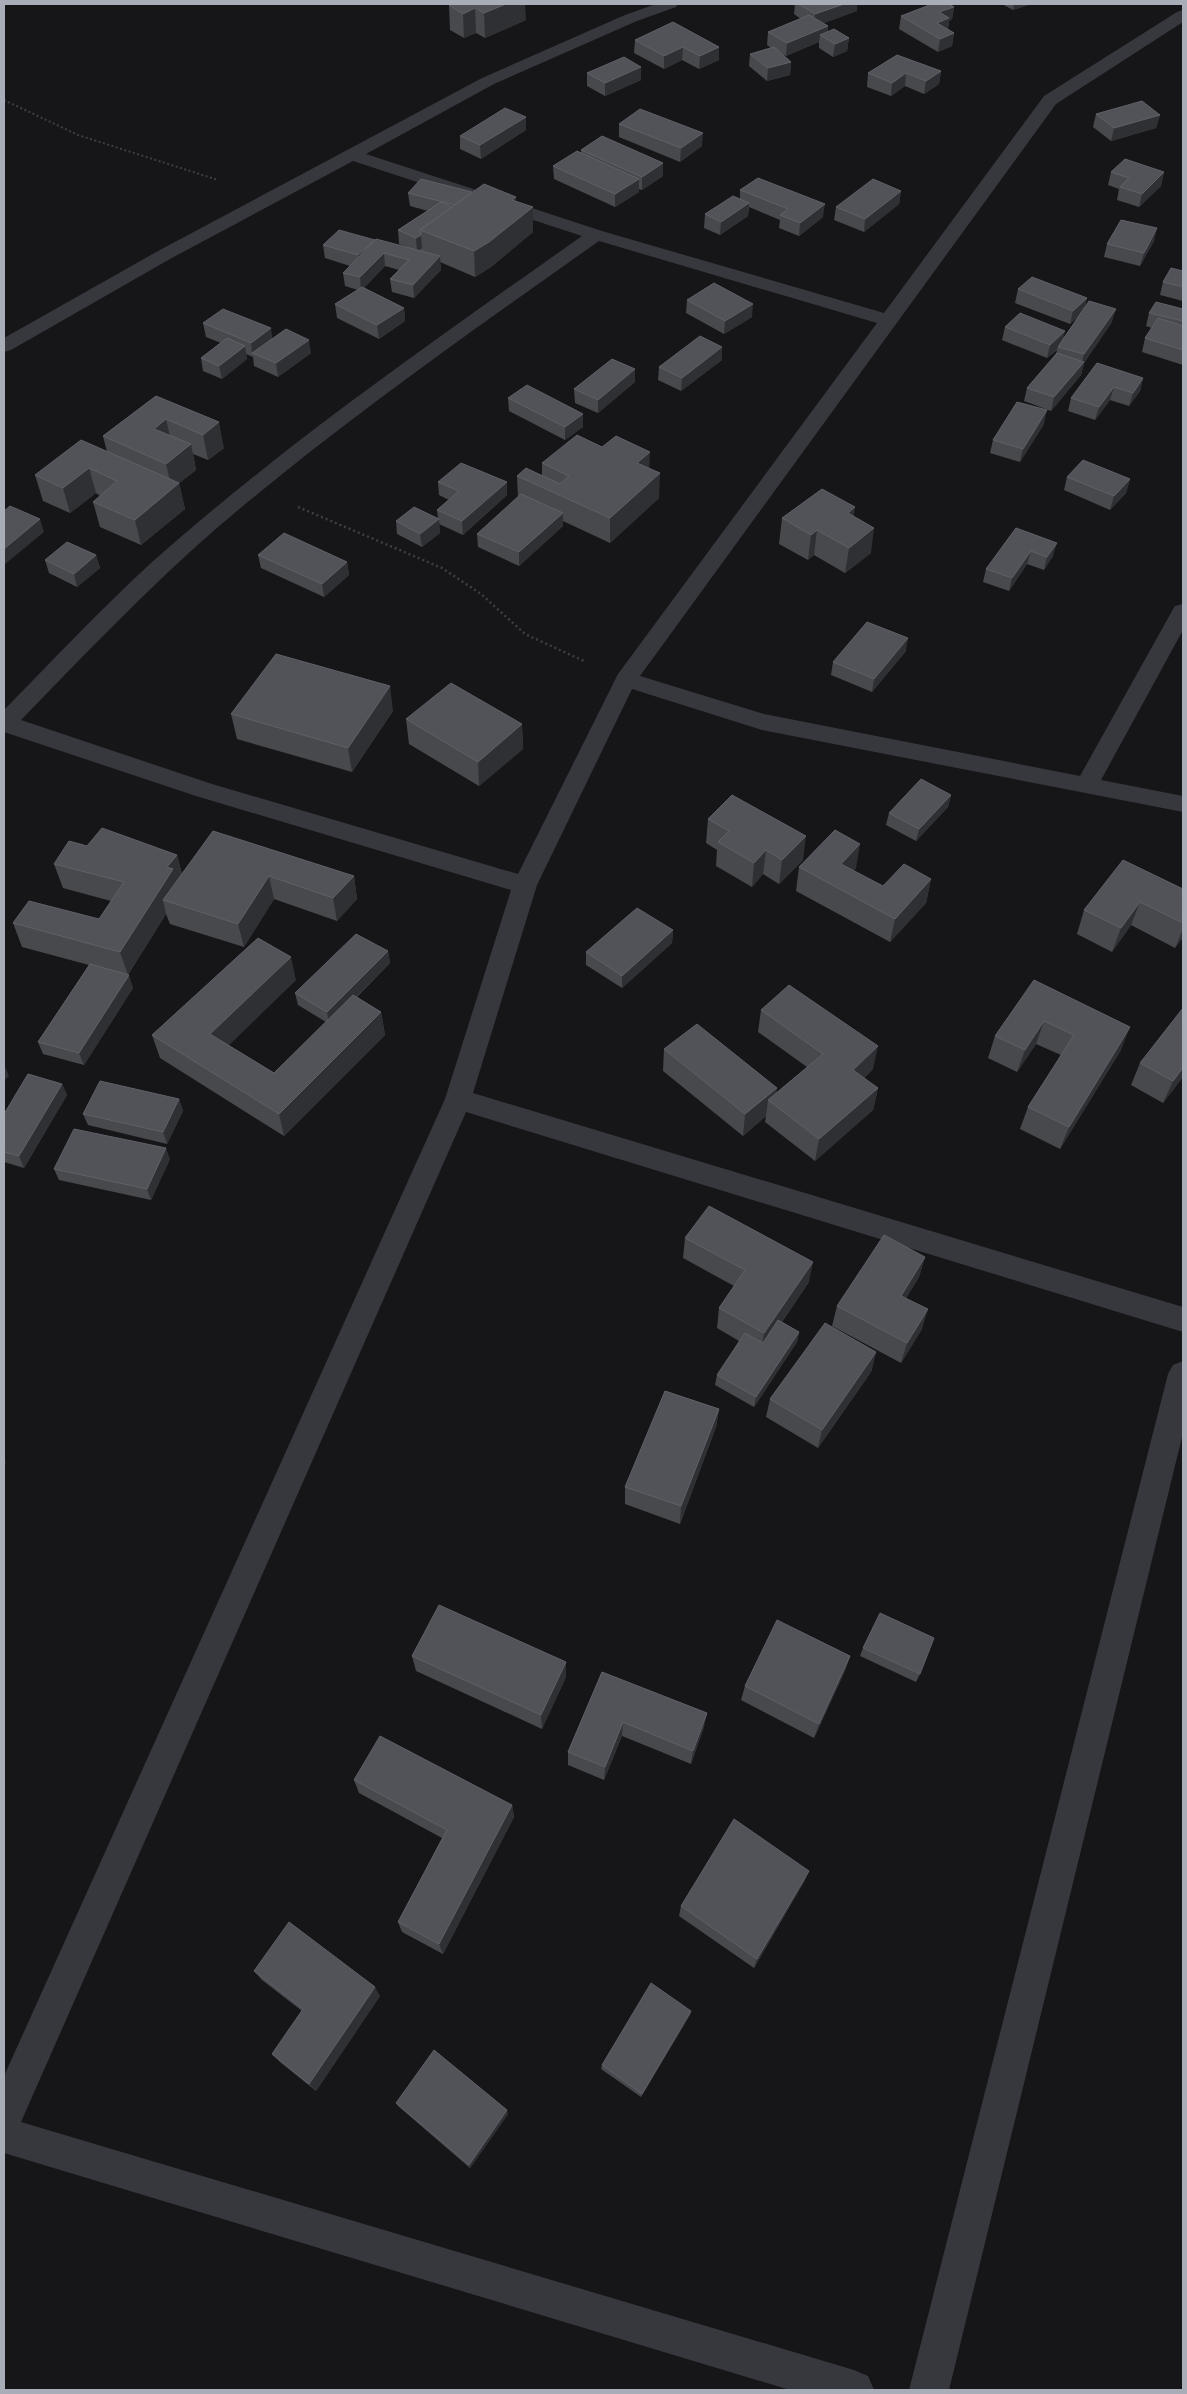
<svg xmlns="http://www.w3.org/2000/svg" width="1187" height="2394" viewBox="0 0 1187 2394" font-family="'IBM Plex Sans',sans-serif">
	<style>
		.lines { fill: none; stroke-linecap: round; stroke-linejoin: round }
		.path-far1 { stroke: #3d3f44; stroke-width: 2; stroke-dasharray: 2 2.5; stroke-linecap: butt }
		.path { stroke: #3d3f44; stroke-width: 2.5; stroke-dasharray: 2 3; stroke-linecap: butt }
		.minor { fill: #37383d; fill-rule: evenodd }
		.wall { fill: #47494d }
		.shaded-wall { fill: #2f3033 }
		.building { fill: #525359; stroke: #5f6168 }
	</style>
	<rect width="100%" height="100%" fill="#161618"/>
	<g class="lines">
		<path class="path-far1" d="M4,100L78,135L218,180"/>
		<path class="path" d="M298,507L442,568L481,594L525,634L586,662"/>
		<path class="minor" d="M656,4H678L676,7L637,21L494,84L366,154L602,231L884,313L1044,96L1177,12L1183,10V22L1056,104L640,676L764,714L1080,776L1172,611L1175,606L1183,604V630L1101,780L1183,796V812L762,730L632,689L537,885L473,1093L1183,1307V1332L466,1112L21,2122L854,2370L868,2376L874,2390H790L4,2153V2076L445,1099L511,890L196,796L4,732V710C52,661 100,610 151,563C286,443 435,340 582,236L353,161L170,259L11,350L4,352V338L158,251L482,78L625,15ZM599,241L877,323L618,674L518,874L212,784L21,720C85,654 148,588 218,527C339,424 469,333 599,241Z
			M1183,1361V1433L949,2390H909L1168,1374L1173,1365Z"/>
	</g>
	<path class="wall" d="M453,4L526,20L485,38L476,33L464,38L450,30L449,5Z
		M795,4H857V11L823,23L828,26V32L849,38L847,51L833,57L819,48V42L786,56L782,54L791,62L790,75L767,81L749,66L750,54L771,48L767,45L768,32L801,19L794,14Z
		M1002,4H1031L1013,10Z
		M954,7L952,19L949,21L948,29L954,33L952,46L938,52L899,29L901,16Z
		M635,40L719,47V60L699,69L682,60L664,69L634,53Z
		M941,71L939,84L924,94L905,86L891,96L867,87L868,73Z
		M587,73L641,80L605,96L587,86Z
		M1096,114L1160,115L1156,128L1111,141L1093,127Z
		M619,124L702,146L680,162L619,137Z
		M526,130L481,159L460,149V136Z
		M581,150L663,176L642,190L639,189V192L615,207L554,179L553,166L581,153Z
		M1111,172H1164L1161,186L1139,207L1117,200L1119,189L1108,185Z
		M740,190L823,217L799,236L779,228L780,220L749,207L748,216L720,235L704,228L705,214L740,199Z
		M901,191L899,204L864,232L834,220L836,207Z
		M472,192L516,197V201L533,232L491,267L475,277L440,262L441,270L414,298L392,292L390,279L399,270L385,266L364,288L404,308L405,321L379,339L337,318L335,304L358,290L345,286L343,273L350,266L325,258L323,245L375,241L410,248L399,244L398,230L428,211L410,206L408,193Z
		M1154,241L1140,266L1104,257L1107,244Z
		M1183,271V301L1160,295L1163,282Z
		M1018,289L1087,298L1084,309L1112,322L1084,363L1081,375L1051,411L1024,401L1027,388L1056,354L1057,350L1047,358L1002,340L1005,327L1064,337L1079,316L1070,324L1015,303Z
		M687,300L752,317L724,334L686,313Z
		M1183,309V365L1142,352L1145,338L1152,328L1146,326L1149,313Z
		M203,323L272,339L311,353L278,377L254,366L253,357L246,354L247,359L222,379L203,371L201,358L221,343L206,337Z
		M722,360L681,391L658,380L659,367Z
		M1143,378L1140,391L1129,406L1110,400L1095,420L1068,411L1071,398Z
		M635,382L598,413L575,403L574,389Z
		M156,396L224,448L208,460L193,454L196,470L179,483L185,509L141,545L100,527L93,502L100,496L96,493L70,513L43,501L35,475L107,452L103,436Z
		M508,398L583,427L565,440L509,411Z
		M1044,424L1020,462L990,453L993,440Z
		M542,463L650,469L659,498L610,543L563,521V526L519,566L478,547L477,534L518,498L517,476L542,475Z
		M1067,477L1130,479L1126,493L1110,510L1064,490Z
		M438,482H507V495L463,535L439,524L440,533L422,547L397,534L396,521L438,519L437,510L449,500L439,495Z
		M854,517L871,553L845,573L814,555L808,560L779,544L782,518Z
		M1016,528L1053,556L1044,570L1027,564L1009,591L983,582L986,569Z
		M96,555L100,568L77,587L49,573L45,560Z
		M258,555L347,562L349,575L324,597L261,568Z
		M906,651L872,692L831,675L833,662Z
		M393,711L352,772L237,739L231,714Z
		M406,719L522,724L523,749L479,786L409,744Z
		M951,795L948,807L916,841L886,825L889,813Z
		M708,819L803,860L779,884L763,874L752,887L716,866L717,850L706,843Z
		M87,846L177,855L182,874L354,876L357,899L337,921L274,899L244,947L170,924L166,914L128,975L133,988L84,1065L43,1054L38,1042L89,965L22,947L13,923L99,919L111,901L63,888L54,864Z
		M799,867L856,868L853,871L883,886L931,879L926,903L890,942L796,891Z
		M1183,889V937L1175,948L1131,925L1112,952L1077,934L1084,910Z
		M673,930L672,943L622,988L586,965V952Z
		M388,951L390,963L357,997L381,1012L385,1035L284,1136L160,1058L152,1035L296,980L228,1045L274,1073L326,1022L298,1005L295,993Z
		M1034,980L1121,1050L1060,1149L1020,1129L1028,1107L1061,1055L1036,1044L1017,1072L988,1058L995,1036Z
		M761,1010L873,1069L864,1078L878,1088L873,1110L815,1161L765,1122L766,1116L743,1136L663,1071L664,1049L776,1093L807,1067L758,1032Z
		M1140,1063L1183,1077L1163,1103L1131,1085Z
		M62,1084L67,1095L24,1168L4,1162V1114Z
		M179,1099L183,1111L167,1144L88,1125L83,1114Z
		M170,1159L151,1200L59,1180L54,1169Z
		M685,1238L809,1282L782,1322L799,1332L797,1342L754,1407L715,1385L717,1375L739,1341L717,1328L719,1308L734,1286L683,1258Z
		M925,1257L919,1277L906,1298L922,1329L901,1363L832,1326L837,1306Z
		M876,1352L871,1372L818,1448L766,1417L770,1399Z
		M719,1409L716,1427L680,1524L625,1504V1487Z
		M863,1648L920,1674L916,1682L860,1656Z
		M412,1656L566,1662V1677L542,1729L416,1671Z
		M850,1656L845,1671L814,1738L741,1700L745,1686Z
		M602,1672L704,1727L691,1764L622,1736L604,1780L568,1765V1752Z
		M354,1780L512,1805L514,1817L443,1954L402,1932L398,1922L442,1838L359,1793Z
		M809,1871L804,1882L754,1968L679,1916L681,1906Z
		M254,1971L380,1996L316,2091L280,2062L272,2054L302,2011L262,1980Z
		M691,2011L690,2015L641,2097L601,2069L602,2065Z
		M396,2103L508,2114L470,2168L398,2106Z"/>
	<path class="shaded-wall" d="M506,4H525L526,20L485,38L484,13Z
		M844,4H857V11L814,27L815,14Z
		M1014,4H1031L1013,10Z
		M954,7L952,19L949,21L947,31L935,36L939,12Z
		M475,8L476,33L464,38L463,14Z
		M828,26L827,39L820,35L819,42L786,56L787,43Z
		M954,33L952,46L938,52L940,39Z
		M849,38L847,51L833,57L835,44Z
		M683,47L682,60L664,69V56Z
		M719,47V60L699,69L700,56Z
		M791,62L790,75L767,81L768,68Z
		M641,67V80L605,96V83Z
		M941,71L939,84L924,94L926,81Z
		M906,73L905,86L891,96L892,83Z
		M1160,115L1156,128L1111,141L1114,128Z
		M526,117V130L481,159L480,145Z
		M703,133L702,146L680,162L681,148Z
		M663,163V176L642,190V177Z
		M1164,172L1161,186L1139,207L1142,194Z
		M639,179V192L615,207V194Z
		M901,191L899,204L864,232L865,219Z
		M516,197L517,220L533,207V232L491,267L475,277L474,251L512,200Z
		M749,203L748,216L720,235L721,222Z
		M825,204L823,217L799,236L800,223Z
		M1157,228L1154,241L1140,266L1144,253Z
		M421,235L422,248L417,252L416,238Z
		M375,240L376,253L360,268L358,255Z
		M384,253L385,266L361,291L360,277Z
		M440,256L441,270L414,298L413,285Z
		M1087,298L1084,311L1070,324L1073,311Z
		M753,304L752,317L724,334L725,321Z
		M404,308L405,321L379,339L377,325Z
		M1116,309L1112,322L1084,363L1081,375L1051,411L1054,397L1081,365L1084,354Z
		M271,328L273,342L252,353L251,343Z
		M1065,331L1062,345L1058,347L1057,349L1047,358L1050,345Z
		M309,340L311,353L278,377L276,363Z
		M245,346L247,359L222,379L219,366Z
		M722,347V360L681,391L682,378Z
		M635,369V382L598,413V400Z
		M1143,378L1140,391L1129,406L1133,393Z
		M1114,387L1110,400L1095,420L1099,407Z
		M1047,410L1044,424L1020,462L1023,449Z
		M583,414V427L565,440V427Z
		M166,419L172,445L154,429Z
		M219,422L224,448L208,460L203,435Z
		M191,444L196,470L172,489L166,464Z
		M650,452L649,478L637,463Z
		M89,468L96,493L70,513L63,488Z
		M660,473L659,498L610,543V518Z
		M1130,479L1126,493L1110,510L1114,496Z
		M507,482V495L463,535L462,521Z
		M179,483L185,509L141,545L135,520Z
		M855,507L852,532L848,513Z
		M563,513V526L519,566V552Z
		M40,519L44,532L4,565V549Z
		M439,519L440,533L422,547L420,534Z
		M874,528L871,553L845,573L849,548Z
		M817,530L814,555L808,560L811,535Z
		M1057,543L1053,556L1044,570L1047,557Z
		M1031,551L1027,564L1009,591L1012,578Z
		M96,555L100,568L77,587L74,574Z
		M347,562L349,575L324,597L322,584Z
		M908,638L906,651L872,692L874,679Z
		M390,686L393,711L352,772L348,748Z
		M522,724L523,749L479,786L478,762Z
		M951,795L948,807L916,841L919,829Z
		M806,836L803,860L779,884L782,860Z
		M860,844L856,868L837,888L841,864Z
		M766,850L763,874L752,887L754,863Z
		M177,855L183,879L163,900L166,914L128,975L120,952L167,867Z
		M269,876L274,899L244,947L238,924Z
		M354,876L357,899L337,921L333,898Z
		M931,879L926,903L890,942L895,919Z
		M1140,902L1131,925L1112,952L1121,928Z
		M1183,929V937L1175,948Z
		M673,930L672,943L622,988V976Z
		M388,951L390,963L329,1024L327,1012Z
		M291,957L296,980L217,1057L210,1034Z
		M129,975L133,988L84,1065L79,1053Z
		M381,1012L385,1035L284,1136L279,1114Z
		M1044,1021L1036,1044L1017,1072L1025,1050Z
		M1130,1027L1121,1050L1060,1149L1069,1127Z
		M878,1046L873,1069L849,1092L853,1070Z
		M4,1064L9,1076L4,1081Z
		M1183,1068V1077L1163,1103L1173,1081Z
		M62,1084L67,1095L24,1168L19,1156Z
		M777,1088L775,1105L768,1100L766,1116L743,1136L745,1114Z
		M878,1088L873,1110L815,1161L819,1139Z
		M179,1099L183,1111L167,1144L163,1132Z
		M166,1148L170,1159L151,1200L147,1189Z
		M925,1257L919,1277L896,1316L901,1296Z
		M813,1262L809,1282L761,1353L764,1333Z
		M928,1309L922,1329L901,1363L907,1343Z
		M799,1332L797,1342L754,1407L756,1397Z
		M876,1352L871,1372L818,1448L822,1430Z
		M719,1409L716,1427L680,1524L681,1506Z
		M4,1459L6,1462L4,1466Z
		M850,1656L845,1671L814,1738L819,1724Z
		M566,1662V1677L542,1729L541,1715Z
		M707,1713L704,1727L691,1764L693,1751Z
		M623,1722L622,1736L604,1780L605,1767Z
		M512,1805L514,1817L443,1954L439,1944Z
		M809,1871L804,1882L754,1968L757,1959Z
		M375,1987L380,1996L316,2091L309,2084Z
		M691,2011L690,2015L641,2097L642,2094Z
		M507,2110L508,2114L470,2168L469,2165Z"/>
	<path class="building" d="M453,4H506L484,13L475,8L463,14L449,5Z
		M799,4H844L815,14Z
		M932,4H949L954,7L939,12L949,18L937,23L954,33L940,39L901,16Z
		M809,15L828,26L787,43L768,32Z
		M673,22L719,47L700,56L683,47L664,56L635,40Z
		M834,29L849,38L835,44L820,35Z
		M774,47L791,62L768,68L750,54Z
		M897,55L941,71L926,81L906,73L892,83L868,73Z
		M624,57L641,67L605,83L587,73Z
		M1142,101L1160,115L1114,128L1096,114Z
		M505,108L526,117L480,145L460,136Z
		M640,109L703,133L681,148L619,124Z
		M602,136L663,163L642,177L581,150Z
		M577,151L639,179L615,194L553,166Z
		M1125,159L1164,172L1142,194L1120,187L1129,178L1111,172Z
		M758,178L825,204L800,223L780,215L788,209L740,190Z
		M421,179L472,192L455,205L408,193Z
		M873,179L901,191L865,219L836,207Z
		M484,184L516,197L512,200L533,207L489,242L474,251L420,230Z
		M733,196L749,203L721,222L705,214Z
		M441,202L452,207L420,230L421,235L416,238L398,230Z
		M1121,220L1157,228L1144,253L1107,244Z
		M339,230L375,240L358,255L323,245Z
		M376,239L440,256L413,285L390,279L409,260L384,253L360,277L343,273Z
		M1171,268L1183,271V287L1163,282Z
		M1032,277L1087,298L1073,311L1018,289Z
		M714,283L753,304L725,321L687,300Z
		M362,287L404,308L377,325L335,304Z
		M1089,301L1116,309L1084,354L1058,347Z
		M1156,302L1183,309V321L1149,313Z
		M223,309L271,328L251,343L203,323Z
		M1020,313L1065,331L1050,345L1005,327Z
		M1158,318L1183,326V350L1145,338Z
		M286,329L309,340L276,363L252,353Z
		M700,336L722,347L682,378L659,367Z
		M227,338L245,346L219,366L201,358Z
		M1057,353L1084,362L1054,397L1027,388Z
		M612,359L635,369L598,400L574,389Z
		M1097,363L1143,378L1133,393L1114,387L1099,407L1071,398Z
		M527,385L583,414L565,427L508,398Z
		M156,396L219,422L203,435L166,419L154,429L191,444L166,464L103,436Z
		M1017,402L1047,410L1023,449L993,440Z
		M577,435L602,447L616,436L650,452L637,463L660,473L610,518L517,476L526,468L560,484L569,476L542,463Z
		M81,440L179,483L135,520L93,502L117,481L89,468L63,488L35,475Z
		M1083,460L1130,479L1114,496L1067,477Z
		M461,463L507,482L462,521L437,510L459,491L438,482Z
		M822,489L855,507L848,513L874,528L849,548L817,530L811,535L782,518Z
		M521,494L563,513L519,552L477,534Z
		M10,506L40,519L4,549V511Z
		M414,507L439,519L420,534L396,521Z
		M1016,528L1057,543L1047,557L1031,551L1012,578L986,569Z
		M284,533L347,562L322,584L258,555Z
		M67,542L96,555L74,574L45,560Z
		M867,622L908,638L874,679L833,662Z
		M276,654L390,686L348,748L231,714Z
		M451,683L522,724L478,762L406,719Z
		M921,779L951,795L919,829L889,813Z
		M732,795L806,836L782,860L766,850L754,863L718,842L729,831L708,819Z
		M102,828L177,855L167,867L173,869L120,952L13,923L29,901L99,919L124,882L54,864L69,841L87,846Z
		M835,830L860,844L841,864L883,886L904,864L931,879L895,919L799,867Z
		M213,831L354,876L333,898L269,876L238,924L163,900Z
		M1123,860L1183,889V923L1140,902L1121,928L1084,910Z
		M637,908L673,930L622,976L586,952Z
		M356,934L388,951L327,1012L295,993Z
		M258,938L291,957L210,1034L274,1073L353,995L381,1012L279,1114L152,1035Z
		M90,964L129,975L79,1053L38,1042Z
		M1034,980L1130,1027L1069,1127L1028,1107L1074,1035L1044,1021L1025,1050L995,1036Z
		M789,985L878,1046L853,1070L878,1088L819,1139L768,1100L823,1054L761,1010Z
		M1183,1008V1068L1173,1081L1140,1063Z
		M697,1024L777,1088L745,1114L664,1049Z
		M28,1074L62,1084L19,1156L4,1152V1114Z
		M100,1081L179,1099L163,1132L83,1114Z
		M74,1129L166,1148L147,1189L54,1169Z
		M709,1206L813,1262L764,1333L719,1308L745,1270L685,1238Z
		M884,1235L925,1257L901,1296L928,1309L907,1343L837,1306Z
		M778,1320L799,1332L756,1397L717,1375L745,1333L763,1343Z
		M825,1323L876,1352L822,1430L770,1399Z
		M665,1391L719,1409L681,1506L625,1487Z
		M439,1605L566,1662L541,1715L412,1656Z
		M880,1613L934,1638L920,1674L863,1648Z
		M777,1620L850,1656L819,1724L745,1686Z
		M602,1672L707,1713L693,1751L623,1722L605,1767L568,1752Z
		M380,1736L512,1805L439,1944L398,1922L447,1830L354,1780Z
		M734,1819L809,1871L757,1959L681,1906Z
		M289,1922L375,1987L309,2084L272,2054L303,2009L254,1971Z
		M651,1983L691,2011L642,2094L602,2065Z
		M434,2050L507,2110L469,2165L396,2103Z"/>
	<rect width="1187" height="2394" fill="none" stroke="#a8adb8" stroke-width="10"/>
</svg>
